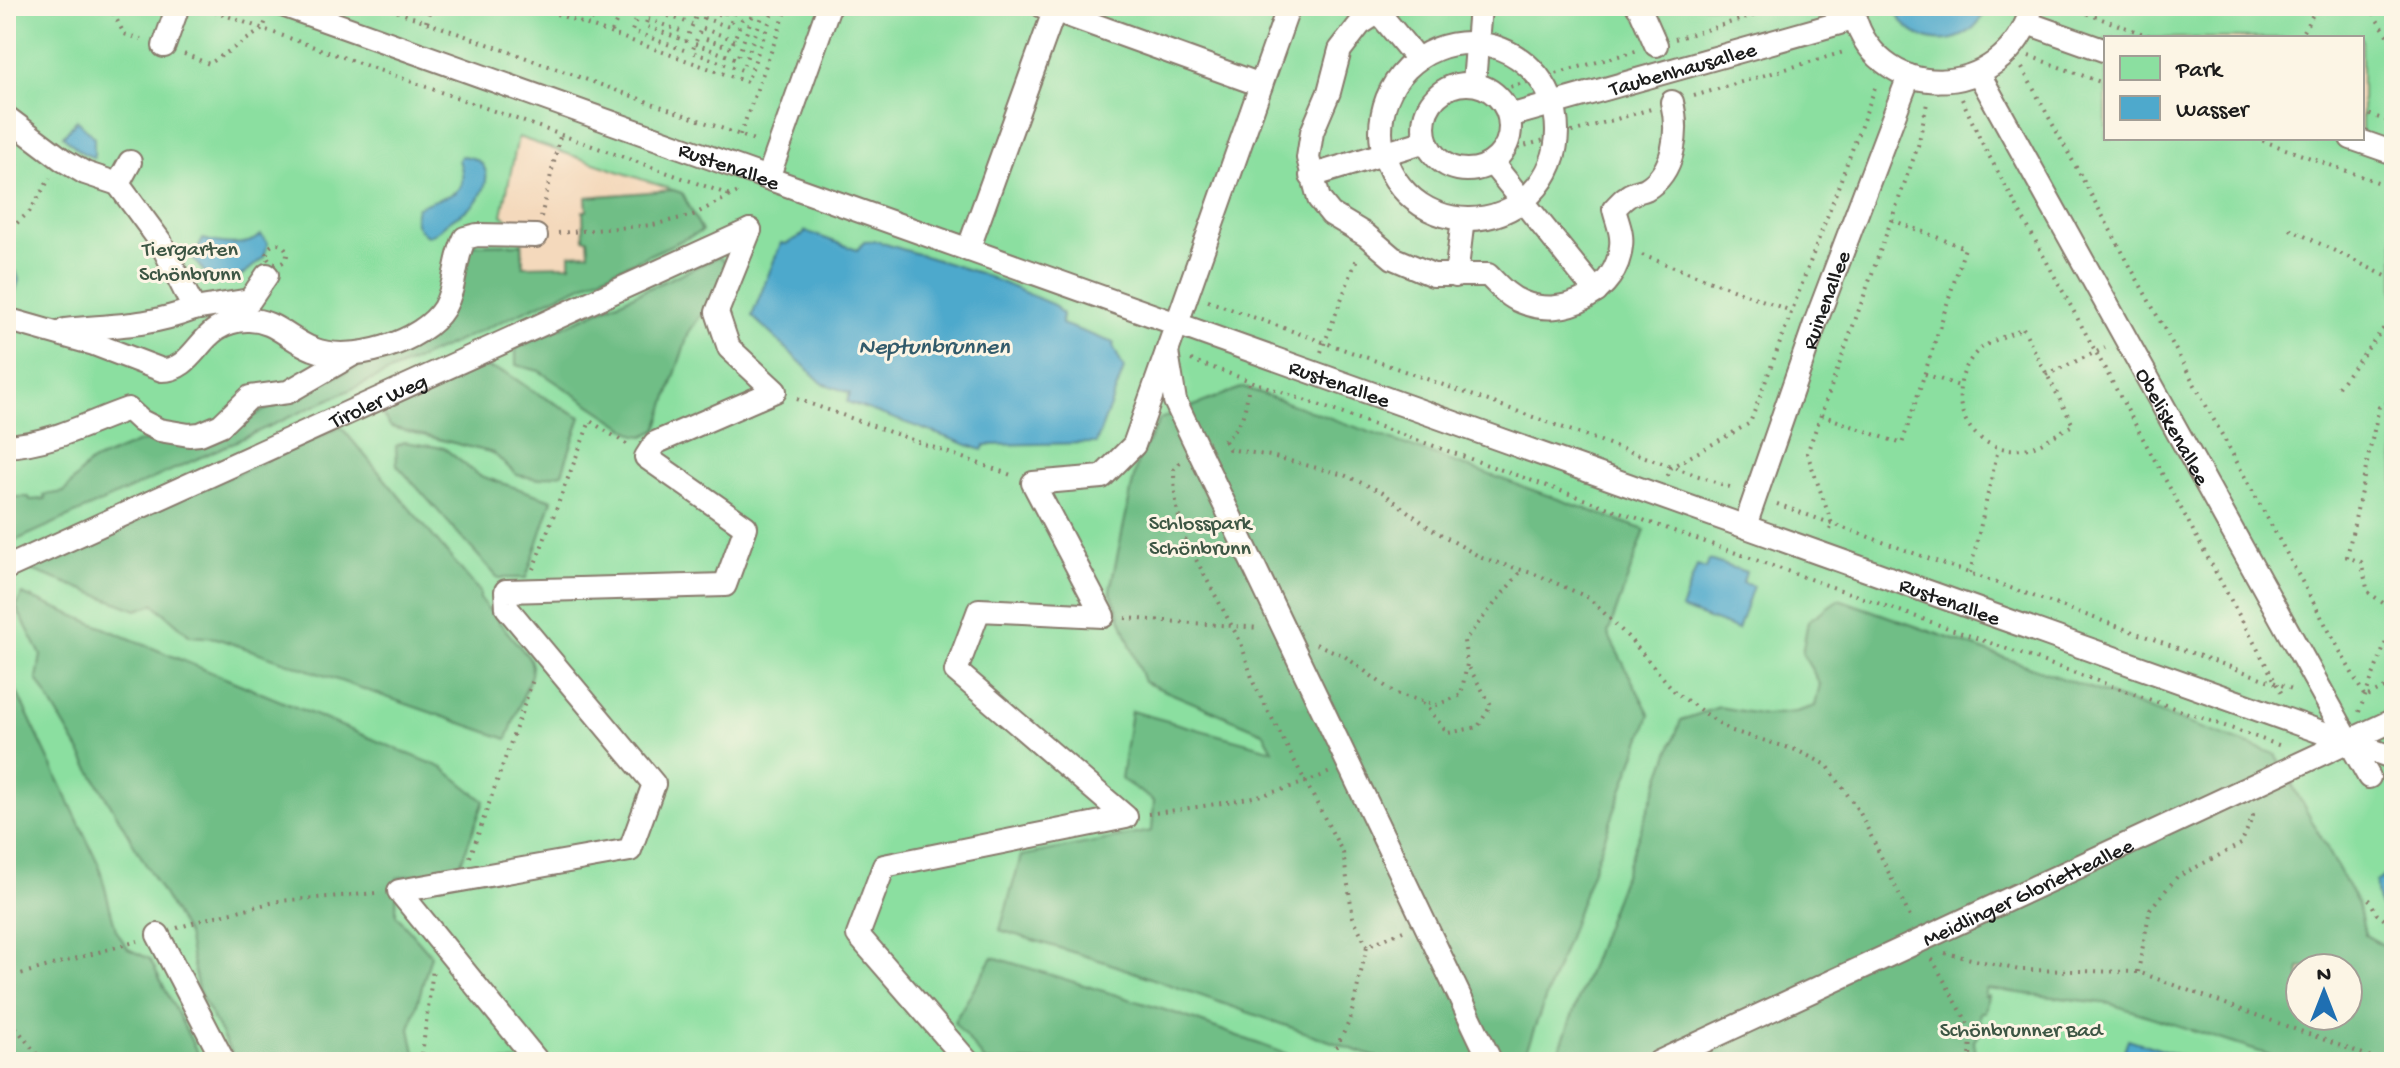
<svg xmlns="http://www.w3.org/2000/svg" width="2400" height="1068" viewBox="0 0 2400 1068" font-family="'Gochi Hand',sans-serif">
	<style>
		.green { fill: #8bdfa0; stroke: #547e5e; stroke-width: 2; fill-rule: evenodd }
		.forest { fill: #70be86; stroke: #466d51; stroke-width: 2; fill-rule: evenodd }
		.water { fill: #4ea9cc; stroke: #356274; stroke-width: 2 }
		.lines { fill: none; stroke-linecap: round; stroke-linejoin: round }
		.pedestrian-casing { stroke: #887a6c; stroke-width: 26 }
		.path { stroke: #887a6c; stroke-width: 4; stroke-dasharray: 2 6; stroke-linecap: butt }
		.pedestrian { stroke: #fff; stroke-width: 22 }
		.labels { text-anchor: middle; stroke-width: 6; stroke-linejoin: round; paint-order: stroke }
		.street-label { font-size: 22px; fill: #1c1c1c; stroke: #fcf5e5 }
		.park-label { font-size: 22px; fill: #3d5644; stroke: #fcf5e5 }
		.water-label { font-size: 24px; font-style: italic; fill: #325b6b; stroke: #fcf5e5 }
	</style>
	<rect width="100%" height="100%" fill="#fcf5e5"/>
	<filter id="ink" filterUnits="userSpaceOnUse"><feTurbulence type="fractalNoise" baseFrequency=".0125" numOctaves="2"/><feDisplacementMap in="SourceGraphic" scale="16" xChannelSelector="R" yChannelSelector="G"/><feConvolveMatrix kernelMatrix="1 2 1 2 8 2 1 2 1" color-interpolation-filters="sRGB"/></filter>
	<filter id="wash" filterUnits="userSpaceOnUse"><feTurbulence type="fractalNoise" baseFrequency=".006" numOctaves="4" result="noise"/><feDisplacementMap in="SourceGraphic" scale="32" xChannelSelector="R" yChannelSelector="G"/><feGaussianBlur stdDeviation="1.8" result="paint"/><feColorMatrix in="noise" values="0 0 0 0 0 0 0 0 0 0 0 0 0 0 0 0 0 1.4 0 .05"/><feComposite in="paint" operator="in"/></filter>
	<g filter="url(#wash)">
		<rect width="100%" height="100%" fill="#f4d9bc"/>
		<path class="green" d="M6,6H2394V1062H6ZM2106,38H2362V138H2106ZM518,137L682,193L702,231L524,311L522,228L502,215ZM2300,968H2348V1016H2300Z"/>
		<path class="forest" d="M673,190L682,193L702,231L6,545V497H29L30,500L45,499L44,495L64,492L89,463L139,442L159,438L212,435L418,338L470,245L522,244L523,266L570,265V254L589,253L588,239H584L583,211H587L586,197Z
			M718,257L726,263L717,293L689,332L657,430L644,436L636,435L539,371L516,365V348Z
			M479,365L508,374L536,393L581,417L562,473L538,479L517,475L493,453L391,427L379,410Z
			M1243,387L1645,530L1608,634L1650,715L1522,1062H1389L1105,962L1000,930L1021,856L1152,831L1154,801L1121,779L1131,711L1273,750L1263,732L1144,682L1110,590L1137,463L1160,419Z
			M341,427L480,592V599L530,659L532,666L531,675L507,739L216,638L190,636L154,604L137,610L26,568Z
			M404,442L444,448L478,475L552,500L526,578H498L397,465L396,446Z
			M22,594L443,768L484,801L461,863L455,868L397,878L396,915L431,955L410,1029L417,1062H236L198,990L187,935L37,679L41,655L16,607Z
			M1839,599L2275,754L2358,904L2365,935L2394,951V1062H2291L2111,1004L1986,989L1984,996H1988L1985,1012H1980L1979,1020L1984,1026L1974,1041L1976,1062H1555L1681,720L1719,707L1765,715L1796,712L1815,706L1820,684L1802,653L1808,621ZM2300,968H2348V1016H2300Z
			M6,669L99,865L116,930L128,949L150,959L202,1062H6Z
			M993,957L1181,1015L1308,1062H986L954,1022Z"/>
		<path class="water" d="M1894,6H1987C1972,53 1909,51 1894,6Z
			M77,120L94,137V158L81,152L63,136Z
			M461,156C493,158 492,185 473,205C466,212 455,216 447,223C439,229 437,234 427,236C416,228 413,222 417,208C441,193 473,201 459,160Z
			M805,231L857,250L864,242L876,241L979,273L1054,305L1062,314V324L1114,343L1113,346L1124,369L1096,443L985,445L982,450L847,402L850,393L822,383L752,316L781,243L786,244L803,235Z
			M261,235L268,243L264,257L244,274L231,280L208,276L193,259L203,239C220,244 247,248 261,235Z
			M6,264L16,271L19,280L15,293L6,299Z
			M1709,560L1746,572L1743,583L1753,586L1738,630L1681,609L1697,566L1706,569Z
			M2394,864V920C2379,911 2375,899 2376,882L2386,875L2389,866Z
			M2128,1039L2199,1062H2121Z"/>
	</g>
	<g filter="url(#ink)">
		<g class="lines">
			<defs>
				<g id="pedestrian">
					<path id="s1" d="M285,6L2394,758"/>
					<path d="M1042,6L1261,85"/>
					<path d="M1388,6L1360,24L1340,50L1329,92L1312,132L1308,158L1319,199L1331,214L1366,235L1393,258L1433,275H1488C1498,285 1508,297 1522,302C1564,320 1617,292 1621,246C1623,233 1617,222 1614,209C1620,203 1625,196 1634,193C1637,191 1642,191 1646,189C1675,172 1679,132 1672,102"/>
					<path d="M1637,6L1641,11L1656,45"/>
					<path d="M1852,6C1870,106 2007,105 2032,6"/>
					<path d="M1379,13L1417,59"/>
					<path d="M2027,23L2106,51"/>
					<circle cx="1469" cy="131" r="88"/>
					<path d="M164,46L178,6"/>
					<path id="s2" d="M1979,74L2369,777"/>
					<circle cx="1467" cy="127" r="43"/>
					<path d="M1474,84L1480,6"/>
					<path id="s3" d="M1509,116L1854,19"/>
					<path d="M6,117L63,160L85,173L118,184L160,241L194,309C146,327 114,325 65,330"/>
					<path d="M2351,138L2394,153"/>
					<path d="M1492,163L1596,292"/>
					<path d="M1311,176L1426,141"/>
					<path d="M768,178L829,6"/>
					<path d="M118,184L130,162"/>
					<path d="M968,250L1056,6"/>
					<path d="M1456,276L1463,219"/>
					<path d="M194,309L250,300L267,275"/>
					<path d="M6,319L94,344L162,370C198,370 198,321 247,320C274,319 289,340 313,349C350,364 423,343 444,308C457,285 454,259 465,238L477,235L536,236"/>
					<path d="M1167,352L1175,401L1491,1062"/>
					<path d="M6,446C53,443 85,424 128,409L141,421L159,430L189,435L200,434L221,425L250,397L288,392L352,355"/>
					<path id="s4" d="M1745,526L1816,321L1909,76"/>
					<path id="s5" d="M6,568L750,230"/>
					<path d="M158,935L224,1062"/>
					<path d="M538,1062L399,891L630,850L654,784L507,608L506,591L725,585L746,527L646,457L655,443L775,391L729,348L717,312L750,230"/>
					<path d="M968,1062L858,935L884,866L1126,817L956,671L979,610L1103,616L1033,483L1102,477L1134,445L1289,6"/>
					<path id="s6" d="M1659,1062L2394,720"/>
				</g>
			</defs>
			<use href="#pedestrian" class="pedestrian-casing"/>
			<path class="path" d="M110,6L124,34L141,39
				M199,6L730,195
				M382,6L757,141
				M534,6L747,82L775,6
				M554,6L594,20L599,6
				M572,6L591,13L593,6
				M641,6L632,31L684,50
				M652,6L645,26L686,41L696,16L672,7
				M662,6L660,13L692,24
				M695,6L724,16L727,6
				M2056,6L2085,13L2155,38
				M2371,6L2377,20L2394,43
				M707,10L704,18L729,27L737,6
				M648,19L683,32
				M426,22L431,6
				M612,32L623,6
				M2299,38L2318,6
				M706,39L731,48L747,6
				M1675,39L1786,6
				M735,40L701,28L692,52L742,70L766,6
				M695,44L737,59L756,6
				M184,54L209,64L263,29L267,17
				M2029,56L2106,84
				M2022,68L2365,697L2394,684
				M1495,91L1636,51
				M1694,96L1847,51
				M1962,99L1981,141L2282,694
				M2362,112L2394,123
				M740,135L788,6
				M2255,138L2394,188
				M1510,150L1651,109
				M541,217L561,132
				M1892,220L1965,248L1902,444L1821,415L1918,146L1927,103
				M17,223L30,211L50,178
				M2290,229L2394,280
				M558,233L653,225L693,215L738,192
				M267 254a10 10 0 1 1 20 0a10 10 0 1 1-20 0Z
				M1642,255L1791,311
				M1208,301L1735,489
				M2023,328L2073,425C2058,432 2038,448 2022,449C1968,455 1941,396 1974,355C1985,342 2007,336 2023,328Z
				M1321,352L1358,256
				M1191,360L2284,747
				M1925,374L1962,387
				M2046,375L2105,348
				M2338,387L2394,315
				M797,399L1014,476
				M2394,400L2379,407L2347,557L2361,562L2368,592L2394,611
				M1821,415L1807,453L1832,524L1829,533
				M1223,441C1245,426 1247,403 1249,379
				M1225,441L1229,449L1271,456L1344,475L1382,492L1430,528L1482,558L1538,575L1589,598L1630,639L1676,693L1729,730L1796,750L1827,765L1860,813L1911,919
				M1180,462L1174,469C1174,494 1177,517 1186,541L1241,643L1254,684L1343,853L1353,917L1367,946
				M1667,476L1670,468L1750,423L1877,83
				M1777,504L2292,689
				M533,569L590,421L628,445
				M1970,573L1998,449
				M1125,618L1260,628
				M1316,644L1343,655L1396,694L1437,705L1461,695L1467,664L1464,641L1522,570
				M1423,703L1448,733L1478,727L1491,705L1468,666
				M2359,712L2394,621
				M1148,814C1210,805 1274,798 1330,772
				M470,857L534,677
				M2369,899L2377,914L2394,927
				M177,928L212,917L279,901L377,893
				M1945,953L2019,970L2138,972L2385,1062
				M1932,959L1971,1029L1970,1062
				M2138,972L2150,909L2177,877L2241,844L2253,816L2251,811
				M6,978L138,941
				M6,1015L43,1062
				M421,1062L433,969
				M1329,1062L1350,1020L1367,946L1403,931"/>
			<use href="#pedestrian" class="pedestrian"/>
		</g>
	</g>
	<g class="labels">
		<g class="street-label">
			<text dy="8" stroke="none"><textPath href="#s3" startOffset="180">Taubenhausallee</textPath></text>
			<text dy="8" stroke="none"><textPath href="#s1" startOffset="472">Rustenallee</textPath></text>
			<text dy="8" stroke="none"><textPath href="#s4" startOffset="240">Ruinenallee</textPath></text>
			<text dy="8" stroke="none"><textPath href="#s1" startOffset="1120">Rustenallee</textPath></text>
			<text dy="8" stroke="none"><textPath href="#s5" startOffset="408">Tiroler Weg</textPath></text>
			<text dy="8" stroke="none"><textPath href="#s2" startOffset="402">Obeliskenallee</textPath></text>
			<text dy="8" stroke="none"><textPath href="#s1" startOffset="1768">Rustenallee</textPath></text>
			<text dy="8" stroke="none"><textPath href="#s6" startOffset="406">Meidlinger Glorietteallee</textPath></text>
		</g>
		<g class="park-label">
			<text x="190" y="255">Tiergarten<tspan x="190" dy="25">Schönbrunn</tspan></text>
			<text x="1200" y="529">Schlosspark<tspan x="1200" dy="25">Schönbrunn</tspan></text>
			<text x="2021" y="1036">Schönbrunner Bad</text>
		</g>
		<g class="water-label">
			<text x="934" y="353">Neptunbrunnen</text>
		</g>
	</g>
	<rect width="2400" height="1068" fill="none" stroke="#fcf5e5" stroke-width="32"/>
	<rect x="2104" y="36" width="260" height="104" fill="#fcf5e5" stroke="#a29e95" stroke-width="2"/>
	<rect x="2120" y="56" width="40" height="24" fill="#8bdfa0" stroke="#a29e95" stroke-width="2"/>
	<text x="2176" y="76" font-size="24" fill="#1c1c1c">Park</text>
	<rect x="2120" y="96" width="40" height="24" fill="#4ea9cc" stroke="#a29e95" stroke-width="2"/>
	<text x="2176" y="116" font-size="24" fill="#1c1c1c">Wasser</text>
	<g transform="translate(2324 992)"><circle r="38" fill="#fcf5e5" stroke="#a29e95" stroke-width="2"/>
	<path d="M0-6L14 30L0 20L-14 30Z" fill="#1f6fb2"/>
	<text y="-12" font-size="22" font-weight="bold" text-anchor="middle" fill="#1c1c1c">N</text>
	</g>
</svg>
